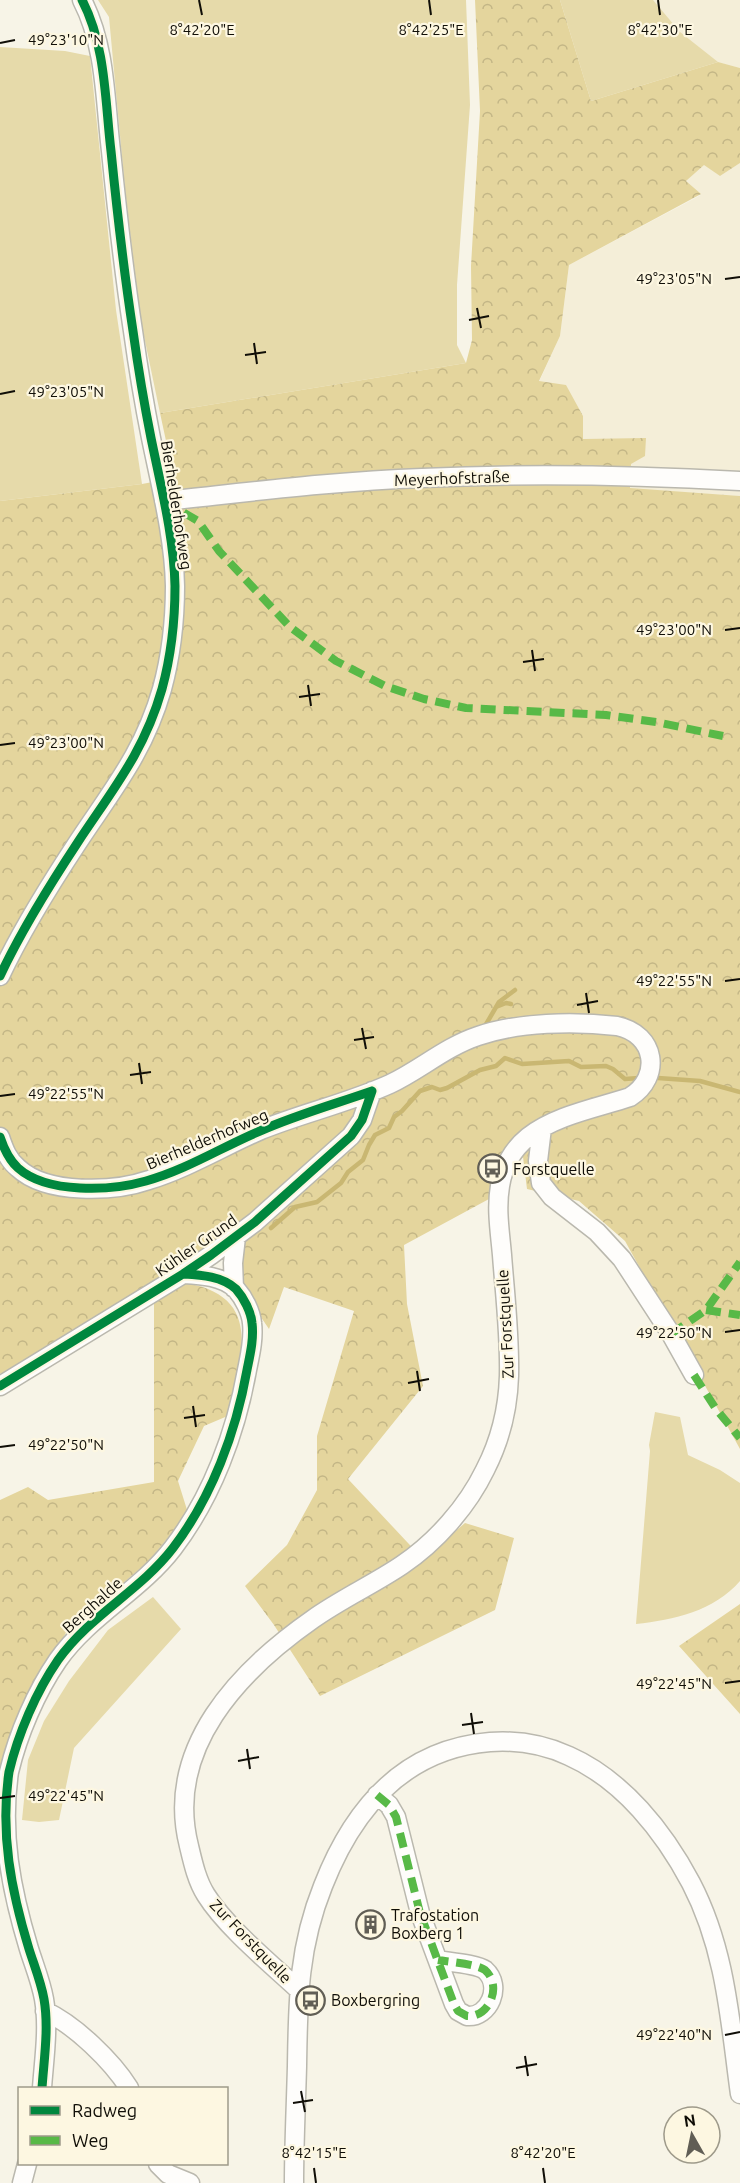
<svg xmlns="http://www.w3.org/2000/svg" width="740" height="2183" viewBox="0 0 740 2183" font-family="Ubuntu,sans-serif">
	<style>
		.built { fill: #f4eed8 }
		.green { fill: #e6daaa }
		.forest { fill: url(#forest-crowns) }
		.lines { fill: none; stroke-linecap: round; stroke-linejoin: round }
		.stream { stroke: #c9b772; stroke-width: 4.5 }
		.minor-casing { stroke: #bab8ae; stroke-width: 21 }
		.minor { stroke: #fefdfb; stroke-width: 18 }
		.quiet { stroke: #58b947; stroke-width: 8; stroke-dasharray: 15 8; stroke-linecap: butt }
		.cycleway-casing { stroke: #fdf7e1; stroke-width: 13 }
		.cycleway { stroke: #00873e; stroke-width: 9 }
		.ticks { fill: none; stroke: #100e07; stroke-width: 2 }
		.labels { text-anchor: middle; stroke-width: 4.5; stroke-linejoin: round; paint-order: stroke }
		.street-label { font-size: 16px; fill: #100e07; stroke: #fdf7e1 }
		.poi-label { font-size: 16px; fill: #100e07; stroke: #fdf7e1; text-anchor: start }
		.ticks-label { font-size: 15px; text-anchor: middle; fill: #100e07; stroke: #fdf7e1; stroke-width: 4.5; stroke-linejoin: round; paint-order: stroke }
	</style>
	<defs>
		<pattern id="forest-crowns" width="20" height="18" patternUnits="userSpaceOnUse" patternTransform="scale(1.5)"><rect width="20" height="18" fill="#e4d59d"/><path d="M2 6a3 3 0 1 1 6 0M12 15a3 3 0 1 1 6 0" fill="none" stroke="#c3b686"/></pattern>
	</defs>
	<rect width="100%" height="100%" fill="#f7f4e7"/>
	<path class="built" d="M560,0H740V68L717,62Z
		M740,163V496L629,489L631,464L583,439V416L539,382L560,336L569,265L701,195L686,181L704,164L720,176Z"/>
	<path class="green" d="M98,0H466L470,105L457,285V345L466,363L160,413L140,317L125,189L109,17Z
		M560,0H653L680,32L718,62L591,101Z
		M0,47L65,51L90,56L116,310L142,484L0,501Z
		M655,1412L680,1417L688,1455L720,1470L740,1483V1581C714,1611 674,1620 636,1624L650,1451L649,1445Z
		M153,1597L181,1629L74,1748L59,1820L39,1822L22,1820L28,1760L44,1721L69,1681L108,1630Z"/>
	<path class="forest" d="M475,0H560L591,101L718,62L740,68V163L720,176L704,165L686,181L701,194L569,265L560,336L539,381L566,385L583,416V439L646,438L645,456L631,464L630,488L740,496V1449L625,1241L579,1201L527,1189L523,1157L489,1199L404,1245L407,1304L423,1386L348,1479L423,1559L465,1523L514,1538L495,1610L320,1696L274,1625L245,1586L287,1545L317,1490V1436L354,1311L284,1287L269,1329L239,1285V1239L207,1251L1,1374L0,1373V501L142,484L174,478L160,413L466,363L472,340L471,266L480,111Z
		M186,1283C265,1297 240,1357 230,1415L204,1426L178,1481L188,1513L149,1561L67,1631L29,1695L0,1772V1500L28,1487L48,1500L154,1482V1301Z
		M740,1604V1714L679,1646Z"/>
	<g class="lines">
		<path class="stream" d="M496,1007L506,1003L511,1004
			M485,1026L499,1002L515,990
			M658,1078L700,1081L740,1092
			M271,1228L295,1207L317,1202L341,1183L348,1172L363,1160L369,1145L375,1135L389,1128L394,1117L402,1111L420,1091L432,1087L440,1090L447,1088L480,1070L496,1066L505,1058L522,1064L569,1061L581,1067L606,1066L613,1069L625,1079L639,1078"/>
		<defs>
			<path id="minor" d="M164,501C250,492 336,481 422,478C528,473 634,475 740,481
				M0,976C22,929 49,886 78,842C113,789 144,752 162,689C171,656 175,621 175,586C174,537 161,487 151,438C144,403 138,367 133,331C124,272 117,211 111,151C105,101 106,46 82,0
				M542,1128L538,1161L541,1183L552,1197L597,1232L622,1259L671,1334L694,1375
				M0,1137C4,1149 8,1160 18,1168C47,1195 114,1192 149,1180C188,1168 224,1146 261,1130C303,1113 348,1103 390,1084C420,1070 445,1047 478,1036C519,1022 574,1021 617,1026C656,1034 662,1077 630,1097C597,1108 556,1115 528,1137C513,1149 503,1167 500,1186C496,1209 500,1232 502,1255C505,1295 510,1336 509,1376C508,1409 500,1441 485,1470C467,1507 436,1542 402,1565C374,1584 341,1599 313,1619C240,1670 164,1748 189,1846C193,1863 197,1881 206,1895C226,1927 271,1964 299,1990
				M234,1288L233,1263L236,1237
				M0,1386L183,1274L211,1255L255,1222L351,1136L362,1120L372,1091
				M377,1795L389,1805L396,1817L420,1913L454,2004L458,2011L467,2016C489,2018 503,1986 485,1970C477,1964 449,1962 438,1960
				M45,2011C75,2025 112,2061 129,2088
				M42,2088C44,2059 49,2028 44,1999C41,1982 34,1965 29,1949C11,1890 0,1833 9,1772C18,1734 36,1692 58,1660C90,1615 140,1591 173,1548C212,1497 236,1432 247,1370C250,1355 254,1339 252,1323C251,1312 244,1298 236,1289C222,1276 201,1275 183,1274
				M158,2164L168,2174L190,2183
				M22,2183L27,2164
				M294,2183C294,2144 296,2105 297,2066C298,2001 298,1948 323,1886C353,1809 403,1749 490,1742C517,1740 545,1745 569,1756C623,1780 664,1832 691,1883C726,1950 730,2021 740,2094"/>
		</defs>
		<use href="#minor" class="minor-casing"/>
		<use href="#minor" class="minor"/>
		<path class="quiet" d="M164,501L198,521L219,551L290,627L336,661L385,686L424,699L466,708L606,715L656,722L723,736
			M706,1310L740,1315
			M671,1334L706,1310L740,1262
			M694,1375L716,1409L740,1438
			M377,1795L389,1805L396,1817L420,1913L454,2004L458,2011L467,2016C489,2018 503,1986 485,1970C477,1964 449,1962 438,1960"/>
		<defs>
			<path id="cycleway" d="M0,976C22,929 49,886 78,842C113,789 144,752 162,689C171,656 175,621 175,586C174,537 161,487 151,438C144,403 138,367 133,331C124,272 117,211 111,151C105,101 106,46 82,0
				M0,1137C4,1149 9,1160 18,1168C47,1194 111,1191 146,1181C186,1170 222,1147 260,1131C296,1115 335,1104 372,1091
				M0,1386L183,1274L211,1255L255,1222L351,1136L362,1120L372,1091
				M42,2088C44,2059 49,2028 44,1999C41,1982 34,1965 29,1949C11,1890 0,1833 9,1772C18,1734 36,1692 58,1660C90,1615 140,1591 173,1548C212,1497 236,1432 247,1370C250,1355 254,1339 252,1323C251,1312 244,1298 236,1289C222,1276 201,1275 183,1274"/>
		</defs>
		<use href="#cycleway" class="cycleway-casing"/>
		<use href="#cycleway" class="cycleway"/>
	</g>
	<path class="ticks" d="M199,0L202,15M429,0L431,15M658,0L660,15M0,43L15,40M725,279L740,277M477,308L481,328M469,320L489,316M254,343L257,364M245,355L266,352M0,394L15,391M725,630L740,628M532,650L535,671M523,662L544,659M308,685L311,706M299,697L320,694M0,745L15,743M725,981L740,979M586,993L589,1013M577,1005L598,1001M362,1028L366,1049M354,1040L374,1037M139,1063L142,1084M130,1075L151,1072M0,1096L15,1094M725,1332L740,1330M417,1371L420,1391M408,1383L429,1379M193,1406L196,1427M184,1418L205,1415M0,1447L15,1445M725,1683L740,1681M471,1713L474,1734M462,1725L483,1722M247,1749L250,1769M238,1761L259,1757M0,1798L15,1796M725,2035L740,2032M525,2056L528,2076M516,2068L537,2064M301,2091L305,2112M293,2103L313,2100M314,2168L316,2183M543,2168L545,2183"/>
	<defs>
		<symbol id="bus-ring" viewBox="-11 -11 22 22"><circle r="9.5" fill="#fdf7e1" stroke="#615e55" stroke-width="1.5"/><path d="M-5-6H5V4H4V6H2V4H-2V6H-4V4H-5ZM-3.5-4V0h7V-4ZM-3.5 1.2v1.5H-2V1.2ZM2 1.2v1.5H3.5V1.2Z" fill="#615e55"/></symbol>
		<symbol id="building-ring" viewBox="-11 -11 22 22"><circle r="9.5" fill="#fdf7e1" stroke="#615e55" stroke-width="1.5"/><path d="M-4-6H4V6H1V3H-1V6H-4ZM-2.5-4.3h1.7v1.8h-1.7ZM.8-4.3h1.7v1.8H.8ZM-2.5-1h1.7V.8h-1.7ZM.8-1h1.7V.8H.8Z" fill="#615e55"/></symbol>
	</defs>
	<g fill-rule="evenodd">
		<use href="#bus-ring" x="476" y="1152" width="33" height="33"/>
		<use href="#building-ring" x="354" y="1908" width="33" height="33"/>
		<use href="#bus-ring" x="294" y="1984" width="33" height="33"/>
	</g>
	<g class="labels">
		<g class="street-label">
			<text transform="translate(452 478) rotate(-2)" y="6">Meyerhofstraße</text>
			<text transform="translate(177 505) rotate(81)" y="6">Bierhelderhofweg</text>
			<text transform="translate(207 1139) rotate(-23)" y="6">Bierhelderhofweg</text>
			<text transform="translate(196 1245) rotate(-35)" y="6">Kühler Grund</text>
			<text transform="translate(505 1324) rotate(-93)" y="6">Zur Forstquelle</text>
			<text transform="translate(92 1605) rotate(-42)" y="6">Berghalde</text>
			<text transform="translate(251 1941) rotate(46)" y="6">Zur Forstquelle</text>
		</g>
		<g class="poi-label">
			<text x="513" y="1175">Forstquelle</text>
			<text x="391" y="1921">Trafostation<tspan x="391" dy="18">Boxberg 1</tspan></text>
			<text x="331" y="2006">Boxbergring</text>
		</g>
	</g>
	<g class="ticks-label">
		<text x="202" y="35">8°42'20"E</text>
		<text x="660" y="35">8°42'30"E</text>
		<text x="431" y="35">8°42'25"E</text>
		<text x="66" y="45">49°23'10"N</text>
		<text x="674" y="284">49°23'05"N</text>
		<text x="66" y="397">49°23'05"N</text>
		<text x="674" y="635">49°23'00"N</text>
		<text x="66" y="748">49°23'00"N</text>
		<text x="674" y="986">49°22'55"N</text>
		<text x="66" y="1099">49°22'55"N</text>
		<text x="674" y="1338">49°22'50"N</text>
		<text x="66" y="1450">49°22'50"N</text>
		<text x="674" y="1689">49°22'45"N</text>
		<text x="66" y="1801">49°22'45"N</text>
		<text x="674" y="2040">49°22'40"N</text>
		<text x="314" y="2158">8°42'15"E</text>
		<text x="543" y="2158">8°42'20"E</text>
	</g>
	<rect x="18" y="2087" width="210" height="78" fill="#fdf7e1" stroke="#9e9a8a" stroke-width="1.5"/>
	<rect x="30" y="2106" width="30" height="9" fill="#00873e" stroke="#9e9a8a" stroke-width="1.5"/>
	<text x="72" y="2117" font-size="18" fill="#100e07">Radweg</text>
	<rect x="30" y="2136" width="30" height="9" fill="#58b947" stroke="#9e9a8a" stroke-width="1.5"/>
	<text x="72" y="2147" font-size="18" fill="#100e07">Weg</text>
	<g transform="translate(692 2135) rotate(351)"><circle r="28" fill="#fdf7e1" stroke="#9e9a8a" stroke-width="1.5"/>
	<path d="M0-4.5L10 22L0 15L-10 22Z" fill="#615e55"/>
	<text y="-9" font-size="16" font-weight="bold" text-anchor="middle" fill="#100e07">N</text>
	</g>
</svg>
